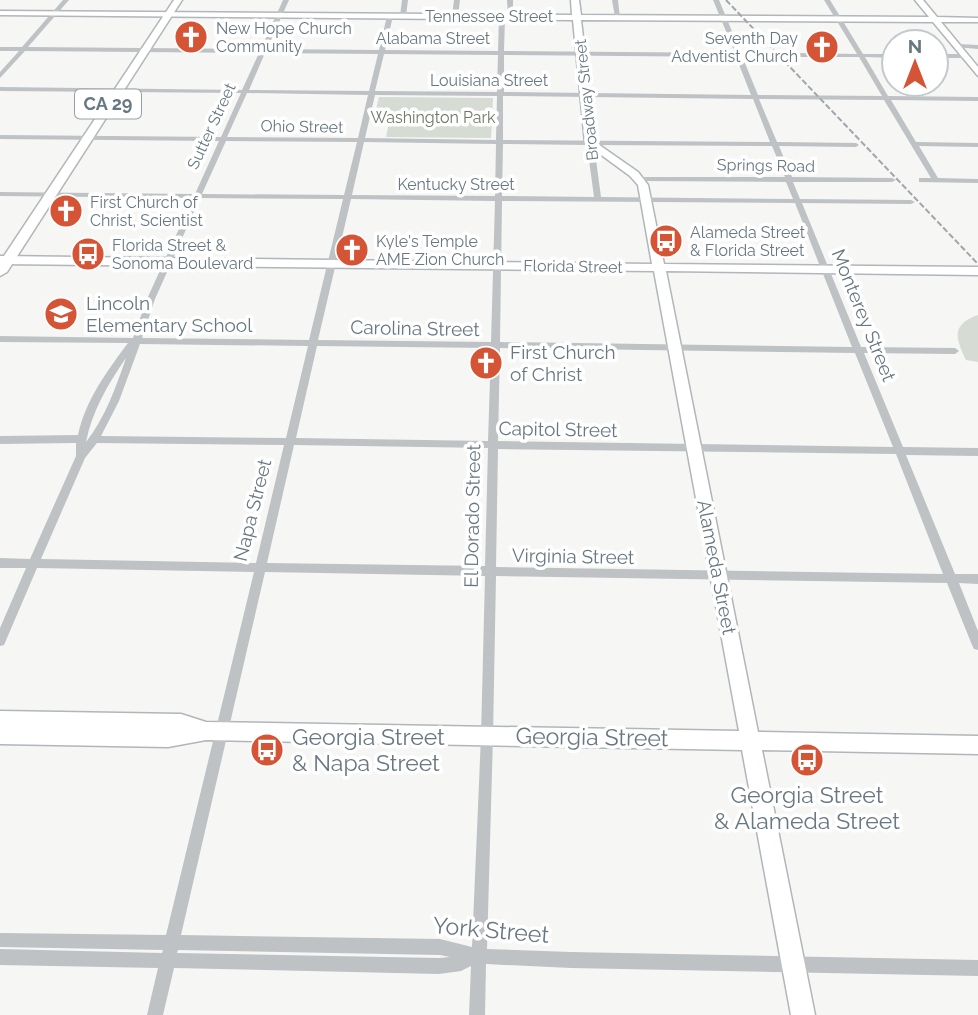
<svg xmlns="http://www.w3.org/2000/svg" width="978" height="1015" viewBox="0 0 978 1015" font-family="Raleway,sans-serif">
	<style>
		.green { fill: #d6dbd3 }
		.lines { fill: none; stroke-linecap: round; stroke-linejoin: round }
		.secondary-casing { stroke: #b0b6ba; stroke-width: 3 }
		.primary-casing { stroke: #b2b6b9; stroke-width: 3 }
		.street { fill: #bec2c5; fill-rule: evenodd }
		.secondary { fill: #fff; fill-rule: evenodd }
		.primary { fill: #fff; fill-rule: evenodd }
		.rail { stroke: #a0a6ab; stroke-width: 2; stroke-dasharray: 6 2.5; stroke-linecap: butt }
		.labels { text-anchor: middle; stroke-width: 7; stroke-linejoin: round; paint-order: stroke }
		.far-street-label { font-size: 16px; fill: #687882; stroke: #fff }
		.far-poi-label { font-size: 16px; fill: #687882; stroke: #fff; text-anchor: start }
		.far-park-label { font-size: 16px; fill: #6b7a66; stroke: #fff }
		.shield { fill: #fff; stroke: #95a0a8; stroke-width: 2 }
		.shield-label { font-size: 18px; font-weight: bold; fill: #687882 }
		.poi-label { font-size: 19px; fill: #687882; stroke: #fff; text-anchor: start }
		.street-label { font-size: 19px; fill: #687882; stroke: #fff }
		.near-poi-label { font-size: 23px; fill: #687882; stroke: #fff; text-anchor: start }
		.near-street-label { font-size: 23px; fill: #687882; stroke: #fff }
	</style>
	<rect width="100%" height="100%" fill="#f6f6f4"/>
	<path class="green" d="M379,97L493,98L491,138L386,137L390,118L374,117Z
		M978,315V362L966,360C956,339 950,325 978,315Z"/>
	<g class="lines">
		<defs>
			<path id="secondary" d="M571,0H579L581,15L929,17L915,0H923L937,17L978,18V22H941L978,67V76L933,22L581,20L595,142L638,172L648,185L664,264L978,267V275L666,271L758,732L978,736V754L762,750L815,1015H791L742,750L206,740L168,747L0,744V711L181,714L206,722L739,731L654,271L0,264V256L652,264L638,185L630,176L585,143L573,20L0,15V11L572,15Z"/>
			<path id="primary" d="M174,0H182L7,272L0,276V262Z"/>
		</defs>
		<use href="#secondary" class="secondary-casing"/>
		<use href="#primary" class="primary-casing"/>
		<path class="street" d="M63,0H69L28,47L261,49L283,0H289L267,49L379,50L387,16L390,14L393,16L385,50L498,51L499,17L502,15L505,17L504,51L735,53L713,0H719L741,53L743,55L742,56L758,95L882,96L859,57H791L788,55L791,53L857,54L824,0H830L863,54H894V58L865,57L888,96L978,97V101L891,100L916,142L978,143V147L919,146L938,178L978,179V183L919,182V178H931L884,100L759,99L777,142L856,143L859,145L856,147L779,146L792,177L892,178L896,180L892,182H793L800,199L911,200L915,202L911,204L802,203L861,347L955,348L959,351L955,354L864,353L903,447L978,448V456L906,455L955,574H978V584L959,583L978,631V650L974,649L972,645L947,583L496,576L493,736L487,949L571,952L978,960V976L571,968L486,964L485,1015H469L471,966L461,971L439,974L174,968L163,1015H147L158,968L0,965V949L162,953L163,950L0,947V933L166,935L254,572L37,568L4,645L0,646V628L26,568H0V558L30,559L76,456V443L0,444V436L78,435C85,401 107,371 128,343L0,342V336L133,338L147,299L193,198L0,196V192L195,194L219,141L0,139V135L221,137L241,93L0,91V87L242,90L259,53L25,51L0,78V72L19,51H0V47H22ZM265,53L378,54L369,91L249,90ZM384,54L498,55L497,92L375,91ZM504,55L736,57L751,95L504,92ZM247,93L368,95L358,138L227,137ZM375,95L497,96L496,140L365,138ZM503,96L753,99L770,142L503,140ZM226,141L357,142L344,195L202,194ZM364,142L496,144L495,196L352,195ZM503,144L587,145L594,197L502,196ZM594,145L772,146L785,177H640L636,179L640,181L786,182L793,199L601,197ZM200,198L343,199L309,340L142,338L155,299ZM351,199L495,201L491,342L318,340ZM502,201L795,203L852,347L500,342ZM140,344L308,346L286,438L101,436L119,401ZM317,346L491,348L488,441L296,438ZM500,348L855,353L893,447L498,441ZM126,358C116,387 105,418 86,442C92,411 108,384 126,358ZM97,443L284,445L256,563L41,559L85,458ZM294,445L488,448L485,566L267,563ZM498,449L896,454L943,574L496,567ZM265,572L485,576L481,736L472,947L440,939L181,935ZM178,950L440,955L450,957L439,958L177,953Z
			M402,0H408L406,16L403,18L400,16Z
			M454,0H460L458,16L455,18L452,16Z
			M507,0H513V18L508,17Z
			M612,0H618L620,18L615,17Z
			M957,44L978,45V49L955,47V45Z
			M936,54H965L968,56L965,58H936Z"/>
		<use href="#secondary" class="secondary"/>
		<use href="#primary" class="primary"/>
		<path class="rail" d="M726,0L978,264"/>
	</g>
	<defs>
		<symbol id="church-disc" viewBox="-11 -11 22 22"><circle r="9.5" fill="#d55435" stroke="#fff"/><path d="M-1.2-6h2.4v3.5h3.3v2.4h-3.3V6h-2.4V-.1h-3.3v-2.4h3.3Z" fill="#fff"/></symbol>
		<symbol id="bus-disc" viewBox="-11 -11 22 22"><circle r="9.5" fill="#d55435" stroke="#fff"/><path d="M-5-6H5V4H4V6H2V4H-2V6H-4V4H-5ZM-3.5-4V0h7V-4ZM-3.5 1.2v1.5H-2V1.2ZM2 1.2v1.5H3.5V1.2Z" fill="#fff"/></symbol>
		<symbol id="school-disc" viewBox="-11 -11 22 22"><circle r="9.5" fill="#d55435" stroke="#fff"/><path d="M0-5L7-2L0 1L-7-2ZM-4 1L0 2.5L4 1V4Q0 6-4 4Z" fill="#fff"/></symbol>
	</defs>
	<g fill-rule="evenodd">
		<use href="#church-disc" x="172" y="18" width="38" height="38"/>
		<use href="#church-disc" x="803" y="28" width="38" height="38"/>
		<use href="#church-disc" x="47" y="192" width="38" height="38"/>
		<use href="#bus-disc" x="647" y="222" width="38" height="38"/>
		<use href="#church-disc" x="333" y="231" width="38" height="38"/>
		<use href="#bus-disc" x="69" y="235" width="38" height="38"/>
		<use href="#school-disc" x="42" y="295" width="38" height="38"/>
		<use href="#church-disc" x="467" y="344" width="38" height="38"/>
		<use href="#bus-disc" x="248" y="731" width="38" height="38"/>
		<use href="#bus-disc" x="788" y="741" width="38" height="38"/>
	</g>
	<g class="labels">
		<g class="far-street-label">
			<text x="489" y="22">Tennessee Street</text>
			<text x="433" y="44">Alabama Street</text>
			<text x="489" y="86">Louisiana Street</text>
			<text transform="translate(586 100) rotate(-96)" y="6">Broadway Street</text>
			<text transform="translate(211 126) rotate(-65)" y="6">Sutter Street</text>
			<text transform="translate(302 126) rotate(1)" y="6">Ohio Street</text>
			<text transform="translate(766 165) rotate(1)" y="6">Springs Road</text>
			<text x="456" y="190">Kentucky Street</text>
			<text transform="translate(573 266) rotate(1)" y="6">Florida Street</text>
		</g>
		<g class="far-poi-label">
			<text x="216" y="34">New Hope Church<tspan x="216" dy="18">Community</tspan></text>
			<text x="798" y="44" text-anchor="end">Seventh Day<tspan x="798" dy="18">Adventist Church</tspan></text>
			<text x="90" y="208">First Church of<tspan x="90" dy="18">Christ, Scientist</tspan></text>
			<text x="690" y="238">Alameda Street<tspan x="690" dy="18">&amp; Florida Street</tspan></text>
			<text x="376" y="247">Kyle's Temple<tspan x="376" dy="18">AME Zion Church</tspan></text>
			<text x="112" y="251">Florida Street &amp;<tspan x="112" dy="18">Sonoma Boulevard</tspan></text>
		</g>
		<g class="far-park-label">
			<text x="433" y="123">Washington Park</text>
		</g>
		<rect class="shield" x="75" y="89.5" width="66" height="29" rx="5"/>
		<g class="shield-label">
			<text x="108" y="110">CA 29</text>
		</g>
		<g class="poi-label">
			<text x="86" y="310">Lincoln<tspan x="86" dy="22">Elementary School</tspan></text>
			<text x="510" y="359">First Church<tspan x="510" dy="22">of Christ</tspan></text>
		</g>
		<g class="street-label">
			<text transform="translate(864 315) rotate(68)" y="7">Monterey Street</text>
			<text transform="translate(415 328) rotate(1)" y="7">Carolina Street</text>
			<text transform="translate(558 429) rotate(1)" y="7">Capitol Street</text>
			<text transform="translate(252 510) rotate(-76)" y="7">Napa Street</text>
			<text transform="translate(472 516) rotate(-89)" y="7">El Dorado Street</text>
			<text transform="translate(573 556) rotate(1)" y="7">Virginia Street</text>
			<text transform="translate(717 567) rotate(79)" y="7">Alameda Street</text>
		</g>
		<g class="near-poi-label">
			<text x="292" y="745">Georgia Street<tspan x="292" dy="26">&amp; Napa Street</tspan></text>
			<text x="807" y="803" text-anchor="middle">Georgia Street<tspan x="807" dy="26">&amp; Alameda Street</tspan></text>
		</g>
		<g class="near-street-label">
			<text transform="translate(592 737) rotate(1)" y="8">Georgia Street</text>
			<text transform="translate(491 930) rotate(5)" y="8">York Street</text>
		</g>
	</g>
	<g transform="translate(915 63)"><circle r="33" fill="#ffffff" stroke="#c3c9cd" stroke-width="2"/>
	<path d="M0-5L12 26L0 18L-12 26Z" fill="#d55435"/>
	<text y="-10" font-size="19" font-weight="bold" text-anchor="middle" fill="#687882">N</text>
	</g>
</svg>
